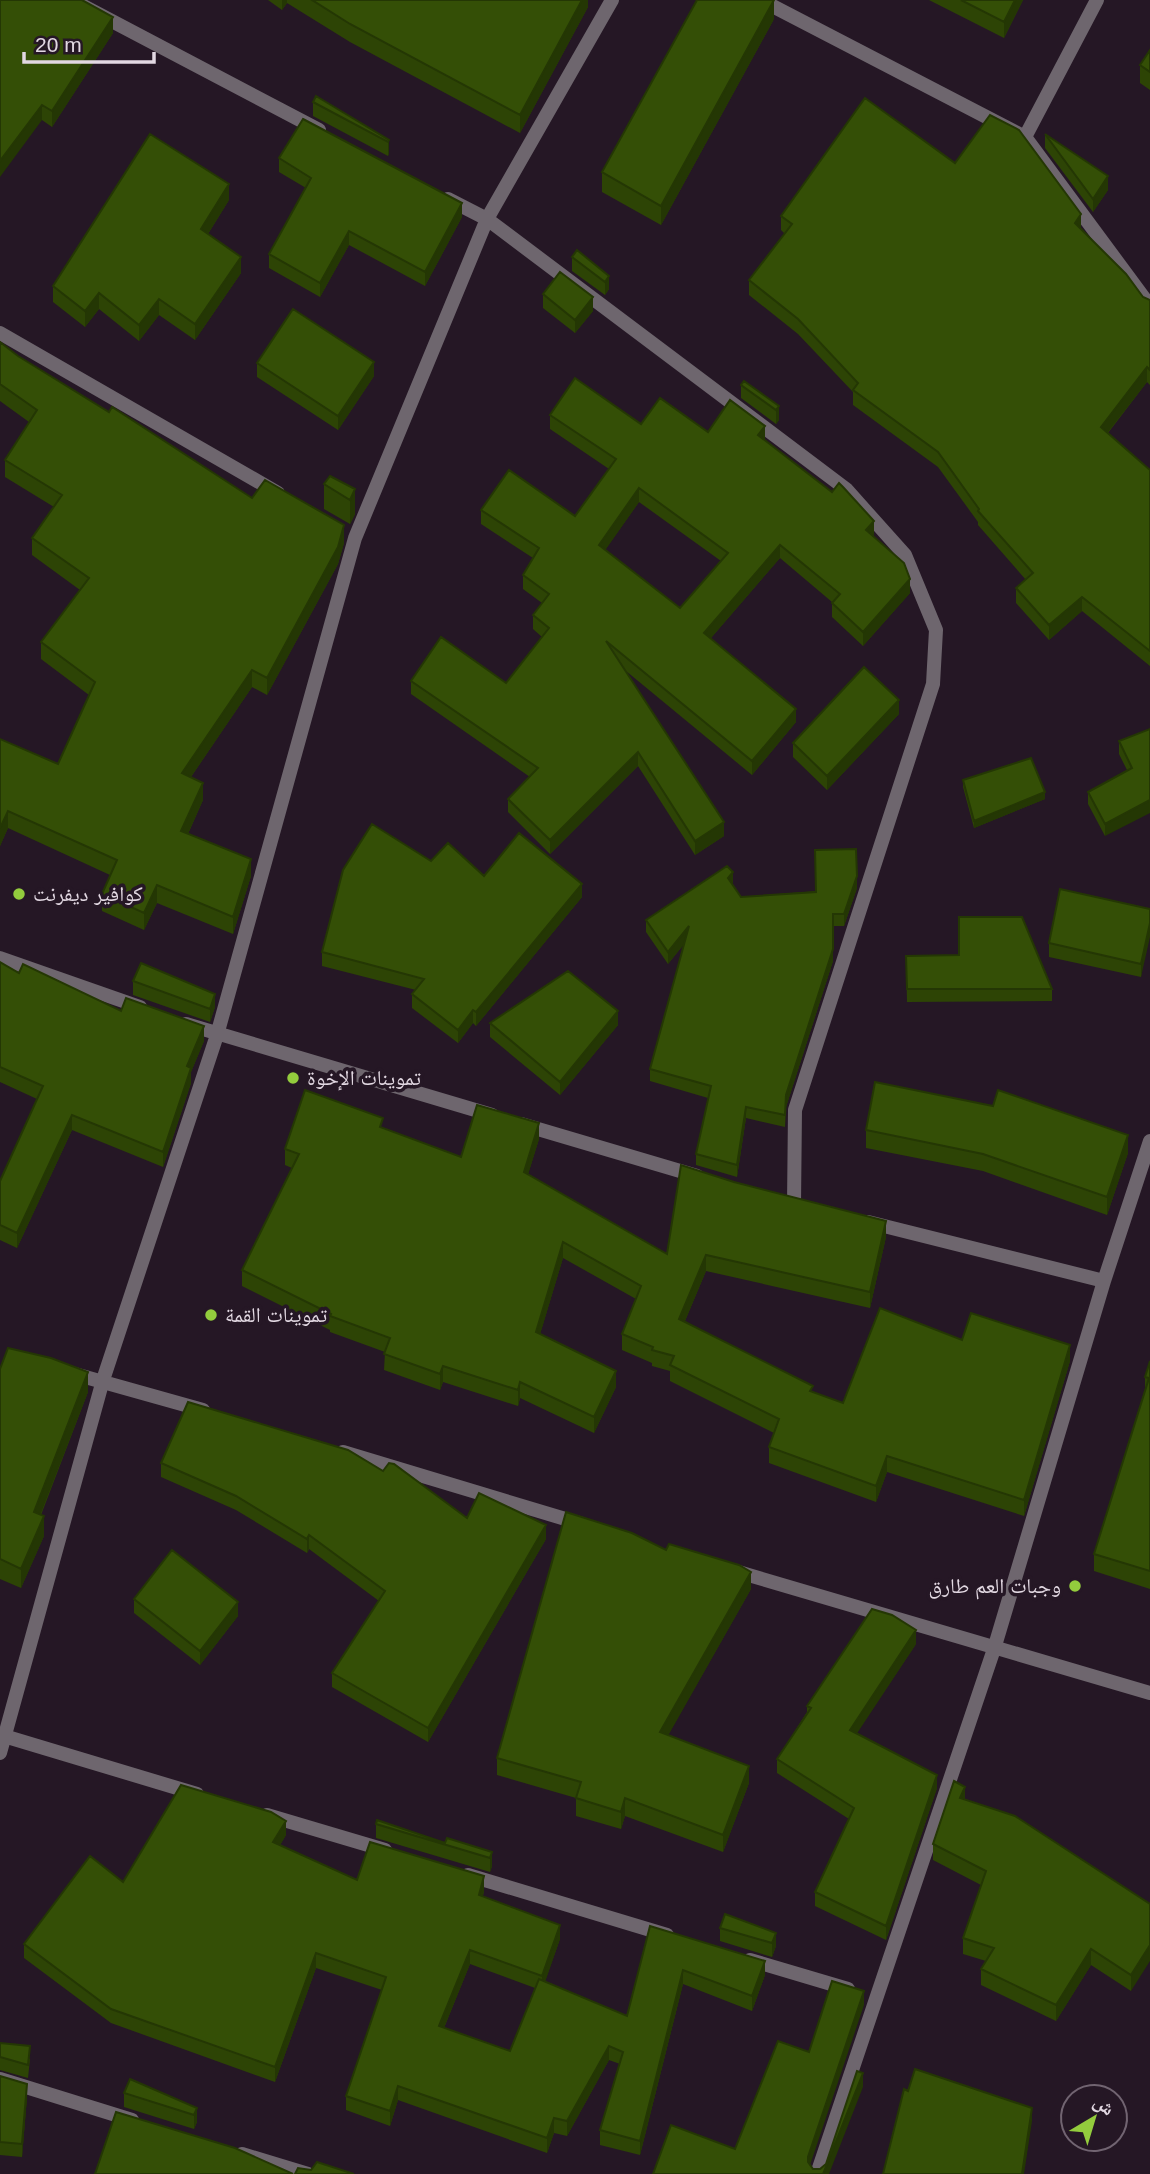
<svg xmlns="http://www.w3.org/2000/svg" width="1150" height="2174" viewBox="0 0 1150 2174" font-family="Helvetica,'Noto Naskh Arabic',sans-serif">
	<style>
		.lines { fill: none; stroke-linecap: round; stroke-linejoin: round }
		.minor { stroke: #6e666e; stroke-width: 14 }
		.wall { fill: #2d4405; fill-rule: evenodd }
		.shaded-wall { fill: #243704 }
		.building { fill: #344f06; stroke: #243704; stroke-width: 2; fill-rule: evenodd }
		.poi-dot { fill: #93cc3d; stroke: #251725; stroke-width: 2.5 }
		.labels { text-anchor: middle; stroke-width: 7; stroke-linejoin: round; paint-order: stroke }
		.poi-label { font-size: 21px; fill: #e2d8e2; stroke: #251725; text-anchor: start }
	</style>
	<rect width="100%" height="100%" fill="#251725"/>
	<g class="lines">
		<path class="minor" d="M72,0L319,130
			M761,0L1025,137L1150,306
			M1025,137L1097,0
			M448,199L487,219L846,489L905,555L936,630L933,684L795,1110L794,1204
			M0,333L278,493
			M0,958L140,1007
			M186,1024L492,1115
			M521,1124L697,1176
			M868,1222L1104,1281
			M71,1373L203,1410
			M343,1452L582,1524
			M735,1571L1150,1693
			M4,1736L197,1794
			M0,1753L103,1380L217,1035L355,538L487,219L612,0
			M267,1815L385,1850
			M468,1875L667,1935
			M750,1960L848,1989
			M0,2079L132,2120
			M242,2154L308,2174
			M817,2174L994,1649L1104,1281L1150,1141"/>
	</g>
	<path class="wall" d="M0,0L113,33L52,127L42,120Z
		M268,0H588V7L520,133L350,42L287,3L282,10Z
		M929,0H1023L1004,38Z
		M774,19L661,225L602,192V172Z
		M1150,50V90L1140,83V65Z
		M313,102L389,140V153L388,156L313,116Z
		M1045,134L1108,190L1093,212L1045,148Z
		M279,158L462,217L425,286L349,245L320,297L269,268V254L306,188L279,172Z
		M955,163L1081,229L1143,297L1150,300V385L1147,382L1108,433L1150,470V666L1082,611L1049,640L1016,603V588L1026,580L978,525V522L938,467L853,405V392L798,334L749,295V280L785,234L781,230V216Z
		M229,200L208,234L241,273L195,340L159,315L139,341L99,309L85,327L53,302V286Z
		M572,257L609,276V289L605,295L572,271Z
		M543,294L593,311L575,333L543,308Z
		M0,342L18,356L109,412L252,498L344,543L338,564L267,695L252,687L191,777L203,800L188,834L251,876L233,934L157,903L144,930L102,911V894L110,875L8,828L0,846V739L58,764L89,695L41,659V642L80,590L32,555V538L54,507L5,477V460L29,422L0,401Z
		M257,363L374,376L338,430L257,377Z
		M741,385L779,406V420L776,424L741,398Z
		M550,415L641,424L765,440L874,535L873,536L910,593L863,646L832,617V602L780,558L711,638L796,722L752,775L626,671L724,836L695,855L638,766L550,854L508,812V799L530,777L411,694V681L506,683L542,637L533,629V615L542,603L523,589V575L533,558L481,524V510L575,516L609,469L550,429ZM639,502L721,561L680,608L605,550Z
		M324,484L355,489V514L350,524L324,509Z
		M899,714L827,790L793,757V743Z
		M1150,729L1105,836L1088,804V792L1127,770L1119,754V741Z
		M963,780L1045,799L974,828L963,787Z
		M431,861L484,876L582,897L476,1026L473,1023L458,1043L412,1008V994L416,990L322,966V952Z
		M733,885L741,897L857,888L844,926H833V961L786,1107L785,1127L746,1118L737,1177L696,1165V1154L708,1098L650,1081V1069L684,944L668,964L646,932V920Z
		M1150,909L1141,977L1049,957V943Z
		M906,956L1052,989V1001L907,1002Z
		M0,962L19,973L204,1041L191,1072V1083L163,1167L72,1130L17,1248L0,1240V1181L37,1099L0,1082Z
		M133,981L215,1007L210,1022L133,995Z
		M490,1023L618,1025L560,1095L490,1037Z
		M383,1129L461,1157L539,1139L528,1174L667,1254L886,1237L870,1308L706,1271L685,1321L813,1392L843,1403L962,1340L1070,1361L1024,1516L887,1472L876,1502L769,1463V1447L774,1433L670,1381V1371L652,1366V1363L622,1350V1334L636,1299L563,1258L540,1334L616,1387L594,1433L520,1398L518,1406L443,1382L440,1390L384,1370L385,1352L330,1332V1330L242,1286V1270L292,1168L285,1165V1149Z
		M866,1130L1128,1153L1107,1215L983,1171L866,1148Z
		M1150,1361V1589L1094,1571V1554L1145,1389V1377Z
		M0,1369L88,1392L41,1515L44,1536L21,1588L0,1579Z
		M161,1463L383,1471L467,1518L546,1539L428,1742L332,1687V1673L379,1601L309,1549L307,1553L236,1510L161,1477Z
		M666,1550L751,1589L668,1735L749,1783L723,1852L625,1816L621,1829L576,1816V1798L497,1775V1758Z
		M134,1599L238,1616L200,1665L134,1613Z
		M916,1644L856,1734L937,1788L886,1940L815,1906V1892L849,1819L777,1773V1759L807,1712V1706Z
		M965,1799L1150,1904L1131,1991L1091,1965L1056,2021L981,1985V1969L986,1961L963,1954V1938L981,1885L933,1860V1844Z
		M376,1824L445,1843L492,1852V1866L490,1872L376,1838Z
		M286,1835L280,1845L357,1880L484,1891L483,1896L560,1939L545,1981L627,2016L650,1926L765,1975L752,2011L683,1984L640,2155L600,2145V2130L620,2064L609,2060L567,2136L554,2133L547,2153L398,2100L390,2126L346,2110V2096L382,1990L316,1968L275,2082L111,2023L24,1958V1944L123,1882ZM470,1964L535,1988L510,2051L444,2028Z
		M720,1928L776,1933V1946L772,1957L720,1941Z
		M0,2043L30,2059L28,2078L0,2070Z
		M0,2076L27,2097L22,2157L0,2155Z
		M124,2093L197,2108V2122L194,2129L124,2107Z"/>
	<path class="shaded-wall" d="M282,0H287V3L282,10Z
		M582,0H588V7L520,133V115Z
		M774,0V19L661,225V206Z
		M1015,0H1023L1004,38V22Z
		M113,17V33L52,127V111Z
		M42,105V120L0,177V161Z
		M389,140V153L388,156V142Z
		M1108,176V190L1093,212V199Z
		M229,184V200L201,245V229Z
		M462,203V217L425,286V272Z
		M1081,214V229L1075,223Z
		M349,231V245L320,297V283Z
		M241,257V273L195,340V324Z
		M609,276V289L605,295V282Z
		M99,293V309L85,327V311Z
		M593,297V311L575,333V320Z
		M159,299V315L139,341V325Z
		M374,362V376L338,430V416Z
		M1147,367V382L1101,441V427Z
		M779,406V420L776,424V410Z
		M765,426V440L758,435Z
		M639,488V502L599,559V545Z
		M355,489V514L350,524V500Z
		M874,521V535L866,544V530Z
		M344,525V543L338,564L267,695V678Z
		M780,545V558L704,646V633Z
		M910,579V593L863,646V632Z
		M1082,597V611L1049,640V625Z
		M252,670V687L182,790V773Z
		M899,700V714L827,790V776Z
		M796,709V722L752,775V761Z
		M638,752V766L550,854V840Z
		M203,783V800L181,849V831Z
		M1045,792V799L974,828V821Z
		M1150,800V813L1105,836V824Z
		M8,811V828L0,846V828Z
		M724,822V836L695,855V841Z
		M251,859V876L233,934V917Z
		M733,872V884L728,878Z
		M857,876V888L844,926V914Z
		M582,884V897L476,1026V1012Z
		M157,885V903L144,930V913Z
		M833,914V961L786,1107L785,1127L786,1095Z
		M1150,923V937L1141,977V964Z
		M689,926V938L668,964V952Z
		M215,994V1007L210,1022V1009Z
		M473,1010V1023L458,1043V1030Z
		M618,1011V1025L560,1095V1082Z
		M204,1026V1041L191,1072V1083L163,1167V1152L187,1066Z
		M746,1107V1118L737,1177V1165Z
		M72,1115V1130L17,1248V1233Z
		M539,1123V1139L524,1188V1172Z
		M1128,1135V1153L1107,1215V1197Z
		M886,1221V1237L870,1308V1292Z
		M563,1242V1258L536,1348V1332Z
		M706,1255V1271L679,1335V1319Z
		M1070,1345V1361L1024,1516V1500Z
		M443,1366V1382L440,1390V1374Z
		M616,1371V1387L594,1433V1417Z
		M88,1372V1392L34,1531V1512Z
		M520,1382V1398L518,1406V1390Z
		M887,1456V1472L876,1502V1486Z
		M44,1516V1536L21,1588V1569Z
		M546,1525V1539L428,1742V1728Z
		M309,1535V1549L307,1553V1539Z
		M751,1572V1589L660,1750V1732Z
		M238,1602V1616L200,1665V1651Z
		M916,1630V1644L850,1744V1730Z
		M749,1766V1783L723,1852V1835Z
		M937,1775V1788L886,1940V1926Z
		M965,1787V1803L960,1798Z
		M625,1798V1816L621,1829V1812Z
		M286,1821V1835L273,1857V1842Z
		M492,1852V1866L490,1872V1858Z
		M484,1876V1891L479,1909V1895Z
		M560,1925V1939L542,1991V1976Z
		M776,1933V1946L772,1957V1943Z
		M1150,1945V1961L1131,1991V1975Z
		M1091,1949V1965L1056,2021V2005Z
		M470,1950V1964L439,2040V2026Z
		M316,1953V1968L275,2082V2067Z
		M765,1961V1975L752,2011V1996Z
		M683,1970V1984L640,2155V2141Z
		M864,1991V2005L808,2171V2157Z
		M609,2046V2060L567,2136V2121Z
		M863,2073V2087L829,2174H823Z
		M27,2084V2097L22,2157V2144Z
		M398,2086V2100L390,2126V2111Z
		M197,2108V2122L194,2129V2115Z
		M1032,2108V2121L1024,2174H1022Z
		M554,2118V2133L547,2153V2138Z"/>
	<path class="building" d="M0,0H82L113,17L52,111L42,105L0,161Z
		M312,0H582L520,115L350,24Z
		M697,0H774L661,206L602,172Z
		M961,0H1015L1004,22Z
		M1150,50V72L1140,65Z
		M316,96L389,140L388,142L313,102Z
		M865,98L955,163L990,115L1019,130L1081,214L1075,223L1126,274L1143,297L1150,300V370L1147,367L1101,427L1150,470V651L1082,597L1049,625L1016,588L1033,573L978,511L979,509L938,452L853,390L858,383L798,319L749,280L792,224L781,216Z
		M303,119L462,203L425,272L349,231L320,283L269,254L311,178L279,158Z
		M150,134L229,184L201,229L241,257L195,324L159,299L139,325L99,293L85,311L53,286Z
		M1045,134L1108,176L1093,199Z
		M577,250L609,276L605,282L572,257Z
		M560,272L593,297L575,320L543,294Z
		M293,309L374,362L338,416L257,363Z
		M0,342L18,356L109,412L112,407L252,498L265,480L344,525L338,547L267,678L252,670L182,773L203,783L181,831L251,859L233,917L157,885L144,913L102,894L117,860L8,811L0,828V739L58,764L95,682L41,642L89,578L32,538L62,495L5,460L37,410L0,384Z
		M575,378L641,424L660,398L708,432L730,400L765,426L758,435L832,492L839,483L843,487L874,521L866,530L904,563L910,579L863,632L832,603L840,594L780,545L704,633L796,709L752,761L606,641L724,822L695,841L638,752L550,840L508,799L538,768L411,681L441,637L506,683L549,628L533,615L549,594L523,575L539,548L481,510L509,470L575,516L616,459L550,415ZM639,488L728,553L680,608L599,545Z
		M744,381L779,406L776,410L741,385Z
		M330,476L355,489L350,500L324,484Z
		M864,667L899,700L827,776L793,743Z
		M1150,729V800L1105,824L1088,792L1132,768L1119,741Z
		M1031,758L1045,792L974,821L963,780Z
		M372,824L431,861L448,843L484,876L519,833L582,884L476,1012L473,1010L458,1030L412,994L424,979L322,952L343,870Z
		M856,849L857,876L844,914H833V949L786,1095L785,1115L746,1107L737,1165L696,1154L711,1086L650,1069L689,926L668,952L646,920L727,866L733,872L728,878L741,897L816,892L815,850Z
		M1060,889L1150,909V923L1141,964L1049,943Z
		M959,917H1022L1052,989H907L906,956L959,955Z
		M0,962L19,973L23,964L121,1011L126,998L204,1026L187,1066L191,1068L163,1152L72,1115L17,1233L0,1225V1181L43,1086L0,1067Z
		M141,963L215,994L210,1009L133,981Z
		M568,971L618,1011L560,1082L490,1023Z
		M875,1082L993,1106L998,1090L1128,1135L1107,1197L983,1154L866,1130Z
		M305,1090L383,1118L380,1127L461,1157L477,1105L539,1123L524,1172L667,1254L681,1165L734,1182L886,1221L870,1292L706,1255L679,1319L813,1386L810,1391L843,1403L880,1308L962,1340L971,1313L1070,1345L1024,1500L887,1456L876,1486L769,1447L779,1419L670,1365L674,1356L652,1350L653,1347L622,1334L641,1286L563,1242L536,1332L616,1371L594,1417L520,1382L518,1390L443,1366L440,1374L384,1354L390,1338L330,1316L331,1314L242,1270L299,1154L285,1149Z
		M8,1348L51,1358L88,1372L34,1512L44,1516L21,1569L0,1559V1369Z
		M1150,1361V1571L1094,1554L1149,1378L1145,1377Z
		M188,1402L348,1450L383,1471L389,1463L394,1464L467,1518L479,1493L546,1525L428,1728L332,1673L385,1591L309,1535L307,1539L236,1496L161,1463Z
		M566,1512L632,1533L666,1550L669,1544L739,1565L751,1572L660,1732L749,1766L723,1835L625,1798L621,1812L576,1798L581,1782L497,1758Z
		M172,1550L238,1602L200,1651L134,1599Z
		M872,1609L892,1615L916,1630L850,1730L937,1775L886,1926L815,1892L854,1808L777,1759L811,1708L807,1706Z
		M954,1781L965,1787L960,1798L1015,1816L1150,1904V1945L1131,1975L1091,1949L1056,2005L981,1969L994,1948L963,1938L986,1871L933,1844Z
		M181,1785L271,1812L286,1821L273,1842L357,1880L370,1842L484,1876L479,1895L560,1925L542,1976L470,1950L439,2026L510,2051L539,1979L627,2016L650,1926L765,1961L752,1996L683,1970L640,2141L600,2130L623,2052L609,2046L567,2121L554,2118L547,2138L398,2086L390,2111L346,2096L386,1977L316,1953L275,2067L111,2009L24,1944L90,1856L123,1882Z
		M377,1820L445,1843L447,1838L492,1852L490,1858L376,1824Z
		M725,1914L776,1933L772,1943L720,1928Z
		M832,1981L864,1991L808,2157V2162L813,2169H820L826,2164L857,2071L863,2073L823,2174H653L671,2125L735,2149L778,2041L809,2052Z
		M0,2043L30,2046L28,2065L0,2057Z
		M915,2069L1032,2108L1022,2174H883L904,2089L908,2091Z
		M0,2076L27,2084L22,2144L0,2142Z
		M130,2079L197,2108L194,2115L124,2093Z
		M116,2112L235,2148L293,2174H95Z
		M317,2162L354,2174H295L298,2168L311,2170Z"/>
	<g class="poi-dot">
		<circle cx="19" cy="894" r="7"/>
		<circle cx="293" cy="1078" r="7"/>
		<circle cx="211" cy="1315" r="7"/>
		<circle cx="1075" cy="1586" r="7"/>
	</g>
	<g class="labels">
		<g class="poi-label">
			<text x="33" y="901">كوافير ديفرنت</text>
			<text x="307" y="1085">تموينات الإخوة</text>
			<text x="225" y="1322">تموينات القمة</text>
			<text x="1061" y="1593" text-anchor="end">وجبات العم طارق</text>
		</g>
	</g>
	<g transform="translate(1094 2118) rotate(38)"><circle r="33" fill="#251725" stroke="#716471" stroke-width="2"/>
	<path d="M0-5L12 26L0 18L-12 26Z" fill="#93cc3d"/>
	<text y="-10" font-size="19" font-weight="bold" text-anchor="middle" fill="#e2d8e2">ش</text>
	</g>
	<path d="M24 52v10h130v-10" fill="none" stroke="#e2d8e2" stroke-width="3.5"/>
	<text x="35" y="52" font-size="21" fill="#e2d8e2" stroke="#251725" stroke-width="5" paint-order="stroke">20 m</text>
</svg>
